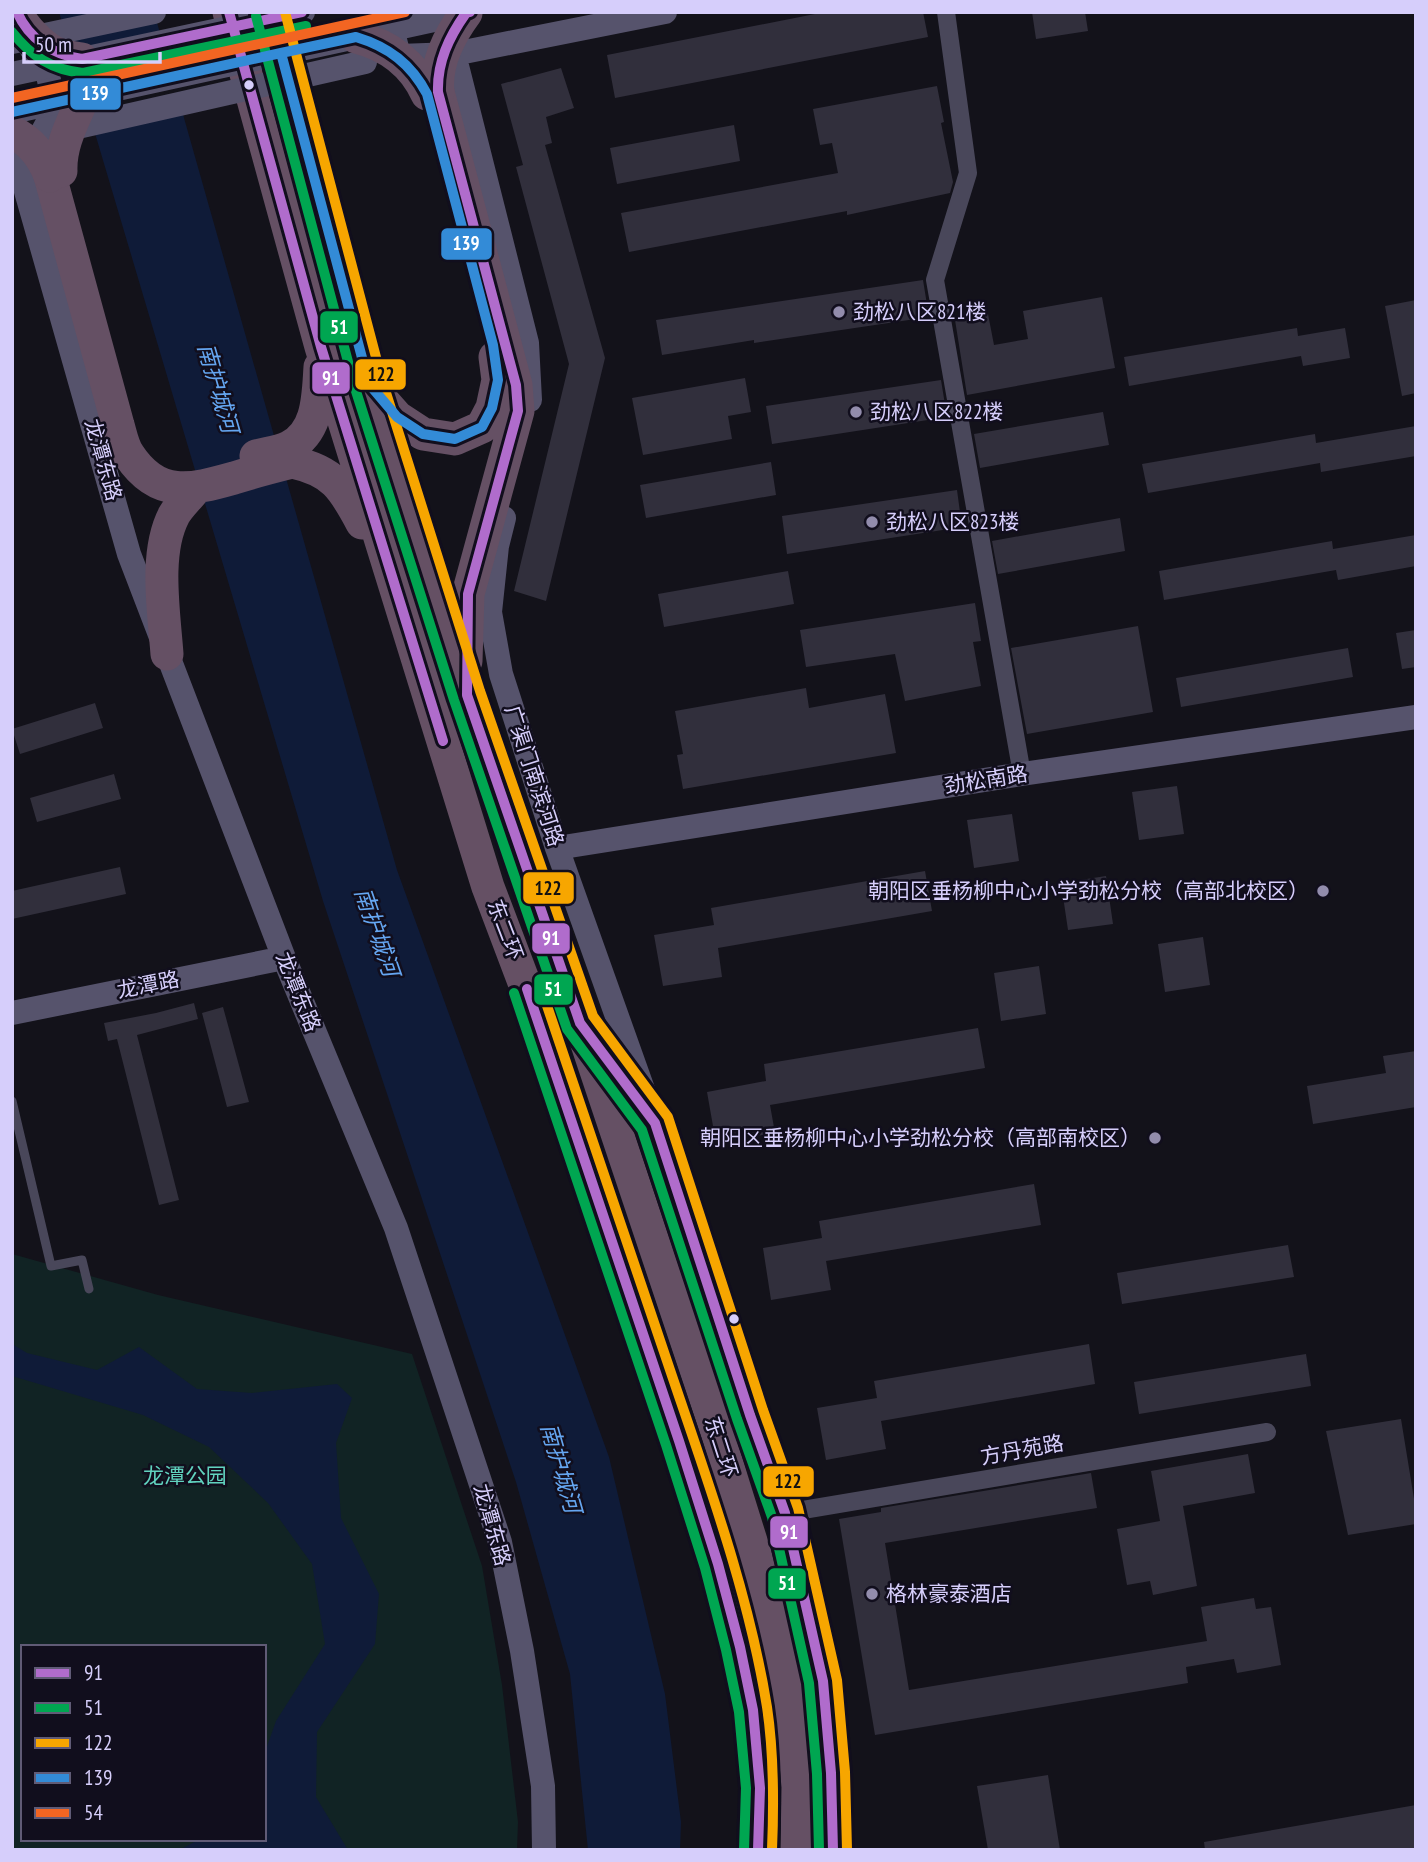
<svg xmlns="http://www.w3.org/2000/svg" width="1428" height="1862" viewBox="0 0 1428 1862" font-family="'PT Sans Narrow','Noto Sans SC',sans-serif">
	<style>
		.green { fill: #112324; fill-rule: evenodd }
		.water { fill: #0f1b38 }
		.pier { fill: #13121a }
		.building { fill: #312f3c }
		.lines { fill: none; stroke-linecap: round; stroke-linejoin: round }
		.lane { stroke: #49475a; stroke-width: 9 }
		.street { stroke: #49475a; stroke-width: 18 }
		.secondary { stroke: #56536c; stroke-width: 24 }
		.highway { stroke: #655064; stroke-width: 33 }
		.secondary-bridge { stroke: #56536c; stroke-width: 24 }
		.highway-bridge { stroke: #655064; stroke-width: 33 }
		.bus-1-casing { stroke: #110e1d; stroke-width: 16 }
		.bus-2-casing { stroke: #110e1d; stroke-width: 16 }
		.bus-3-casing { stroke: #110e1d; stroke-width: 16 }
		.bus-4-casing { stroke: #110e1d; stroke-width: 16 }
		.bus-5-casing { stroke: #110e1d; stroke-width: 16 }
		.bus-1 { stroke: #b06ccc; stroke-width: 10 }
		.bus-2 { stroke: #00a651; stroke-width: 10 }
		.bus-3 { stroke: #f7a600; stroke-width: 10 }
		.bus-4 { stroke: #338bd7; stroke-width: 10 }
		.bus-5 { stroke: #f26522; stroke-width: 10 }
		.bus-dot { fill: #d6cefb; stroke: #110e1d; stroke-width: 2.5 }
		.poi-dot { fill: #928cac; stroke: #110e1d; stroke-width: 2.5 }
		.labels { text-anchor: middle; stroke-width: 5; stroke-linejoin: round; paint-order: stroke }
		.poi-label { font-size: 21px; fill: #d6cefb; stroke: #110e1d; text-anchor: start }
		.street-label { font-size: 21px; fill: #d6cefb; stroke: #110e1d }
		.park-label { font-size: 21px; fill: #61d3bf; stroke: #110e1d }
		.water-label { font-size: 23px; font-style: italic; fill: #65a6f1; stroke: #110e1d }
		.line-badge { stroke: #110e1d; stroke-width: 2.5 }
		.badge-label { font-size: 19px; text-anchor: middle; font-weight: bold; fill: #fff }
		.pale-badge-label { font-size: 19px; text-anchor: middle; font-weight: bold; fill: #111 }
	</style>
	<rect width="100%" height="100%" fill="#13121a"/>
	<path class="green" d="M12,1254L158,1295L412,1354L482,1566L502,1685L518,1822L517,1850H12ZM23,1647H264V1839H23Z"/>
	<path class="water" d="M59,12H154L397,870L609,1457L665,1694L681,1822L680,1850H588L570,1674L516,1482L323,901Z
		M12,1344L27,1353L97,1370L139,1347L197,1389L252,1393L337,1384L352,1398L336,1443L341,1518L379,1594L375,1644L317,1732L316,1797L348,1850H179L200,1839H264V1755L276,1721L325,1644L312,1564L268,1503L209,1447L143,1415L12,1376Z"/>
	<path class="pier" d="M162,30L180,93L86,115L66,48L89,47Z"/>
	<path class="building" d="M825,12H923L928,37L615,98L607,55Z
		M1032,12H1085L1088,31L1036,39Z
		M561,68L574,108L546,117L552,143L545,145L605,358L546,601L514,591L569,364L516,167L523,165L501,84Z
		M937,86L944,122L941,123L953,182L950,193L847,215V211L629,252L621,213L838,173L832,143L820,145L813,109Z
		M734,125L740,161L617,184L610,148Z
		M923,280L929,317L754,343V340L662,355L656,320Z
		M1102,297L1115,368L967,395L955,320L988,314L994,345L1028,339L1023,311Z
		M1416,300V393L1402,396L1385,306Z
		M1297,328L1298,336L1345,328L1350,358L1303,366L1301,356L1129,386L1124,357Z
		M745,378L751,412L728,416L732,439L643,455L632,398Z
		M941,380L947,417L772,444L766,406Z
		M1103,412L1109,445L980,468L974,434Z
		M1416,426V456L1321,472L1320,463L1148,493L1142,464L1315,434L1316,443Z
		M771,462L776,495L646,518L640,485Z
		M957,490L962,527L787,554L782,516Z
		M1120,518L1125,551L998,574L992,541Z
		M1416,535V566L1338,580L1336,570L1164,600L1159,571L1332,541L1333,549Z
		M788,571L794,604L664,627L658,594Z
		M975,603L981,641L973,642L981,686L905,701L895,654L806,667L800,630Z
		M1138,626L1153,712L1027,734L1011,648Z
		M1416,630V667L1402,669L1396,633Z
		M1348,648L1353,677L1181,707L1176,678Z
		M806,688L809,708L885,694L896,753L683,789L677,755L683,754L675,711Z
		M95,703L103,728L20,754L12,729Z
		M114,774L121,799L37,822L30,798Z
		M1177,786L1184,834L1139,840L1132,792Z
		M1012,814L1019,861L974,868L967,820Z
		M120,867L126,894L12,919V891Z
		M925,871L932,911L718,948L722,977L663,986L654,935L714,925L711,908Z
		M1106,876L1113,924L1068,930L1061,883Z
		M1203,937L1210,985L1165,992L1158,944Z
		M1039,966L1046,1014L1001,1021L994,973Z
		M194,1003L198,1019L137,1035L179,1200L159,1205L117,1039L108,1041L104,1023L156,1013Z
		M223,1007L249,1102L227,1107L202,1013Z
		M978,1028L985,1068L770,1105L775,1133L716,1143L707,1092L766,1081L764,1064Z
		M1416,1051V1107L1313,1124L1307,1086L1386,1073L1383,1056Z
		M1034,1184L1041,1225L826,1261L831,1290L771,1300L763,1248L822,1238L819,1221Z
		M1288,1245L1294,1277L1122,1304L1117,1273Z
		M1089,1344L1095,1384L881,1421L886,1449L826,1460L817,1408L877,1398L874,1381Z
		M1306,1354L1311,1386L1139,1414L1134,1382Z
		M1401,1419L1416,1511V1524L1348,1535L1326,1431Z
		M1248,1454L1255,1493L1183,1506L1197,1586L1153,1595L1150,1581L1127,1585L1117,1529L1160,1521L1151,1471Z
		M1091,1473L1097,1508L885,1543L909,1690L1207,1641L1201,1607L1254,1598L1256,1609L1271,1607L1281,1665L1237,1673L1234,1659L1186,1667L1188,1683L875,1735L839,1519L881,1512V1508Z
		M1048,1775L1060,1850H988L977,1786Z
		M1416,1805V1850H1205L1204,1842Z"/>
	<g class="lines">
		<path class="lane" d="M12,1101L51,1266L82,1260L89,1289"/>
		<path class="street" d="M946,12L968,173L935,280L1022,774
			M785,1513L1267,1432"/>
		<path class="secondary" d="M388,12L399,56L454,54L453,49
			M12,42L154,12
			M32,50C49,65 54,92 50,115C49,122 44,129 40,136
			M12,142L129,554L284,958L396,1228L500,1542L522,1651L543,1786L544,1850
			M530,400L527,343L454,54L665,12
			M504,518L497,546L490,612L501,674L557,848L655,1123L750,1415L785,1513L823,1681L831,1773L833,1850
			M557,848L1022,774L1416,717
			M12,1013L284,958"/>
		<path class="highway" d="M229,12L321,347L488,887L544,1035L679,1441L718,1564L740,1647L753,1710L760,1788L758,1850
			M270,12L369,384L467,695L580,1023L716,1429L755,1554L777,1639L791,1705L798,1787L797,1850
			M438,92L516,385L518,411L468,594L466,661
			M50,176L118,425C121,435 123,447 129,455C158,499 191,490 234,478C253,472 272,467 292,462C333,471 343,487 362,523
			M374,391L397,417L423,434L455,439L482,427L492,408L498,380L495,357
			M256,456C267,453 279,452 289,447C319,432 318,395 320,367
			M167,654C164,612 154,553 174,515C179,506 188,498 195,489
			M598,1047L655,1123"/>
		<path class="secondary-bridge" d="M12,74L303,12
			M12,112L466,13
			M82,126L365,62"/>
		<path class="highway-bridge" d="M17,12C22,27 44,48 58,54C65,57 75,58 82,59
			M356,37C388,45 413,63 427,94
			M438,92C435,63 449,36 466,13
			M12,132C31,141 43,157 50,176
			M61,171C60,144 73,122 83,98"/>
		<defs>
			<path id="bus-1" d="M17,12C29,39 53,55 82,59L302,12
				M229,12L321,347L443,741
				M470,12L466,13C449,37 437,62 438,92L516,385L518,411L468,594L467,695L580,1023L655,1123L750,1415L785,1513L823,1681L831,1773L833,1850
				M527,989L679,1441L718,1564L740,1647L753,1710L760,1788L758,1850"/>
			<path id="bus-2" d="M256,16L355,388L454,700L567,1029L642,1130L737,1419L772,1517L809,1683L817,1774L819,1850
				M12,32C31,56 52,70 83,73L306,26
				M514,993L666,1445L705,1568L726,1650L739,1712L746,1788L744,1850"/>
			<path id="bus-3" d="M285,12L382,380L480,691L593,1016L668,1117L763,1410L798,1508L837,1680L845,1772L847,1850
				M540,985C582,1110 625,1236 667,1361C705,1474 748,1589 767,1707C774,1754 774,1802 772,1850"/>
			<path id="bus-4" d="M356,37C389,47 411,64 427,94L493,345L498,380L492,408L482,427L455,439L423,434L397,417L369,384L281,53Z
				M12,112L281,53"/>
			<path id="bus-5" d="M12,98L405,12"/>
		</defs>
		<use href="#bus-1" class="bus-1-casing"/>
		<use href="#bus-2" class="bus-2-casing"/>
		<use href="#bus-3" class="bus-3-casing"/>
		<use href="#bus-4" class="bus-4-casing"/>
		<use href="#bus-5" class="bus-5-casing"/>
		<use href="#bus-1" class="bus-1"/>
		<use href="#bus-2" class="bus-2"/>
		<use href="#bus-3" class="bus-3"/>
		<use href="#bus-4" class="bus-4"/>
		<use href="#bus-5" class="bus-5"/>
	</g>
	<g class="bus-dot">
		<circle cx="249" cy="85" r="6"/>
		<circle cx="734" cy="1319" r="6"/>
	</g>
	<g class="poi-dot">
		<circle cx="839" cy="312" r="7"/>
		<circle cx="856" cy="412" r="7"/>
		<circle cx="872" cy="522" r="7"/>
		<circle cx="1323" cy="891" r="7"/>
		<circle cx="1155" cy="1138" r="7"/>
		<circle cx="872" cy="1594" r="7"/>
	</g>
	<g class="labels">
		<g class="poi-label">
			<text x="853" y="319">劲松八区821楼</text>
			<text x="870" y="419">劲松八区822楼</text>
			<text x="886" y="529">劲松八区823楼</text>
			<text x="1309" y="898" text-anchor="end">朝阳区垂杨柳中心小学劲松分校（高部北校区）</text>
			<text x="1141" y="1145" text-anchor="end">朝阳区垂杨柳中心小学劲松分校（高部南校区）</text>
			<text x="886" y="1601">格林豪泰酒店</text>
		</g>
		<g class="street-label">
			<text transform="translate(103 460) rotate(74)" y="7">龙潭东路</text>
			<text transform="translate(534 776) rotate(72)" y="7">广渠门南滨河路</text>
			<text transform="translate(986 780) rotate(-9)" y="7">劲松南路</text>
			<text transform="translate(505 930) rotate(69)" y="7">东二环</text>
			<text transform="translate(148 985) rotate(-11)" y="7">龙潭路</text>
			<text transform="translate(298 992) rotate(68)" y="7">龙潭东路</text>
			<text transform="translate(721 1447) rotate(72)" y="7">东二环</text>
			<text transform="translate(1022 1450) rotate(-10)" y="7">方丹苑路</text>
			<text transform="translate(492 1525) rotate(74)" y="7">龙潭东路</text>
		</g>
		<g class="park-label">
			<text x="185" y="1483">龙潭公园</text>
		</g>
		<g class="water-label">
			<text transform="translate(218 388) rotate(74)" y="8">南护城河</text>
			<text transform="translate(377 932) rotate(71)" y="8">南护城河</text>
			<text transform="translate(561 1468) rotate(74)" y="8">南护城河</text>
		</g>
	</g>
	<g class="line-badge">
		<rect x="69" y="77" width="53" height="34" rx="7" fill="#338bd7"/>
		<rect x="440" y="227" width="53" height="34" rx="7" fill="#338bd7"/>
		<rect x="319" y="310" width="40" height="34" rx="7" fill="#00a651"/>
		<rect x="354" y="358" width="53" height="33" rx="7" fill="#f7a600"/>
		<rect x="311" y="361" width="40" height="34" rx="7" fill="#b06ccc"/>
		<rect x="522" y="871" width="53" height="34" rx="7" fill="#f7a600"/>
		<rect x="531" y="922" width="40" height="33" rx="7" fill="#b06ccc"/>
		<rect x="533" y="973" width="41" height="33" rx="7" fill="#00a651"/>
		<rect x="762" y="1465" width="53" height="33" rx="7" fill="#f7a600"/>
		<rect x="769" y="1515" width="40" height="34" rx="7" fill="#b06ccc"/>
		<rect x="767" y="1567" width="40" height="33" rx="7" fill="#00a651"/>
	</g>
	<g class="badge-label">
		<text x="95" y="100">139</text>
		<text x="466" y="250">139</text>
		<text x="339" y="334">51</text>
		<text x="331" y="385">91</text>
		<text x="551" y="945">91</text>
		<text x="553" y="996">51</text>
		<text x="789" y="1539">91</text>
		<text x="787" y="1590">51</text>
	</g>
	<g class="pale-badge-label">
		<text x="381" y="381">122</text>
		<text x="548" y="895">122</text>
		<text x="788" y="1488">122</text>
	</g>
	<rect width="1428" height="1862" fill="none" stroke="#d6cefb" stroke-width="28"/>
	<rect x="21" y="1645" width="245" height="196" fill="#110e1d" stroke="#605b76" stroke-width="2"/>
	<rect x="35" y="1668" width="35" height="10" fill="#b06ccc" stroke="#605b76" stroke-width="2"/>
	<text x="84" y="1680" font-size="21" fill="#d6cefb">91</text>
	<rect x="35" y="1703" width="35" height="10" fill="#00a651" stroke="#605b76" stroke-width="2"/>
	<text x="84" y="1715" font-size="21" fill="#d6cefb">51</text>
	<rect x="35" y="1738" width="35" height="10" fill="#f7a600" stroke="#605b76" stroke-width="2"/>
	<text x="84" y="1750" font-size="21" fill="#d6cefb">122</text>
	<rect x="35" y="1773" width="35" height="10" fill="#338bd7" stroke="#605b76" stroke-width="2"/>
	<text x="84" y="1785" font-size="21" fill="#d6cefb">139</text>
	<rect x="35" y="1808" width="35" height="10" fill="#f26522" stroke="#605b76" stroke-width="2"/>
	<text x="84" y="1820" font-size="21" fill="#d6cefb">54</text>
	<path d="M24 52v10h136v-10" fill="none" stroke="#d6cefb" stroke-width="3.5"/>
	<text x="35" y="52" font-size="21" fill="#d6cefb" stroke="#110e1d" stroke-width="5" paint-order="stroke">50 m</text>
</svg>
